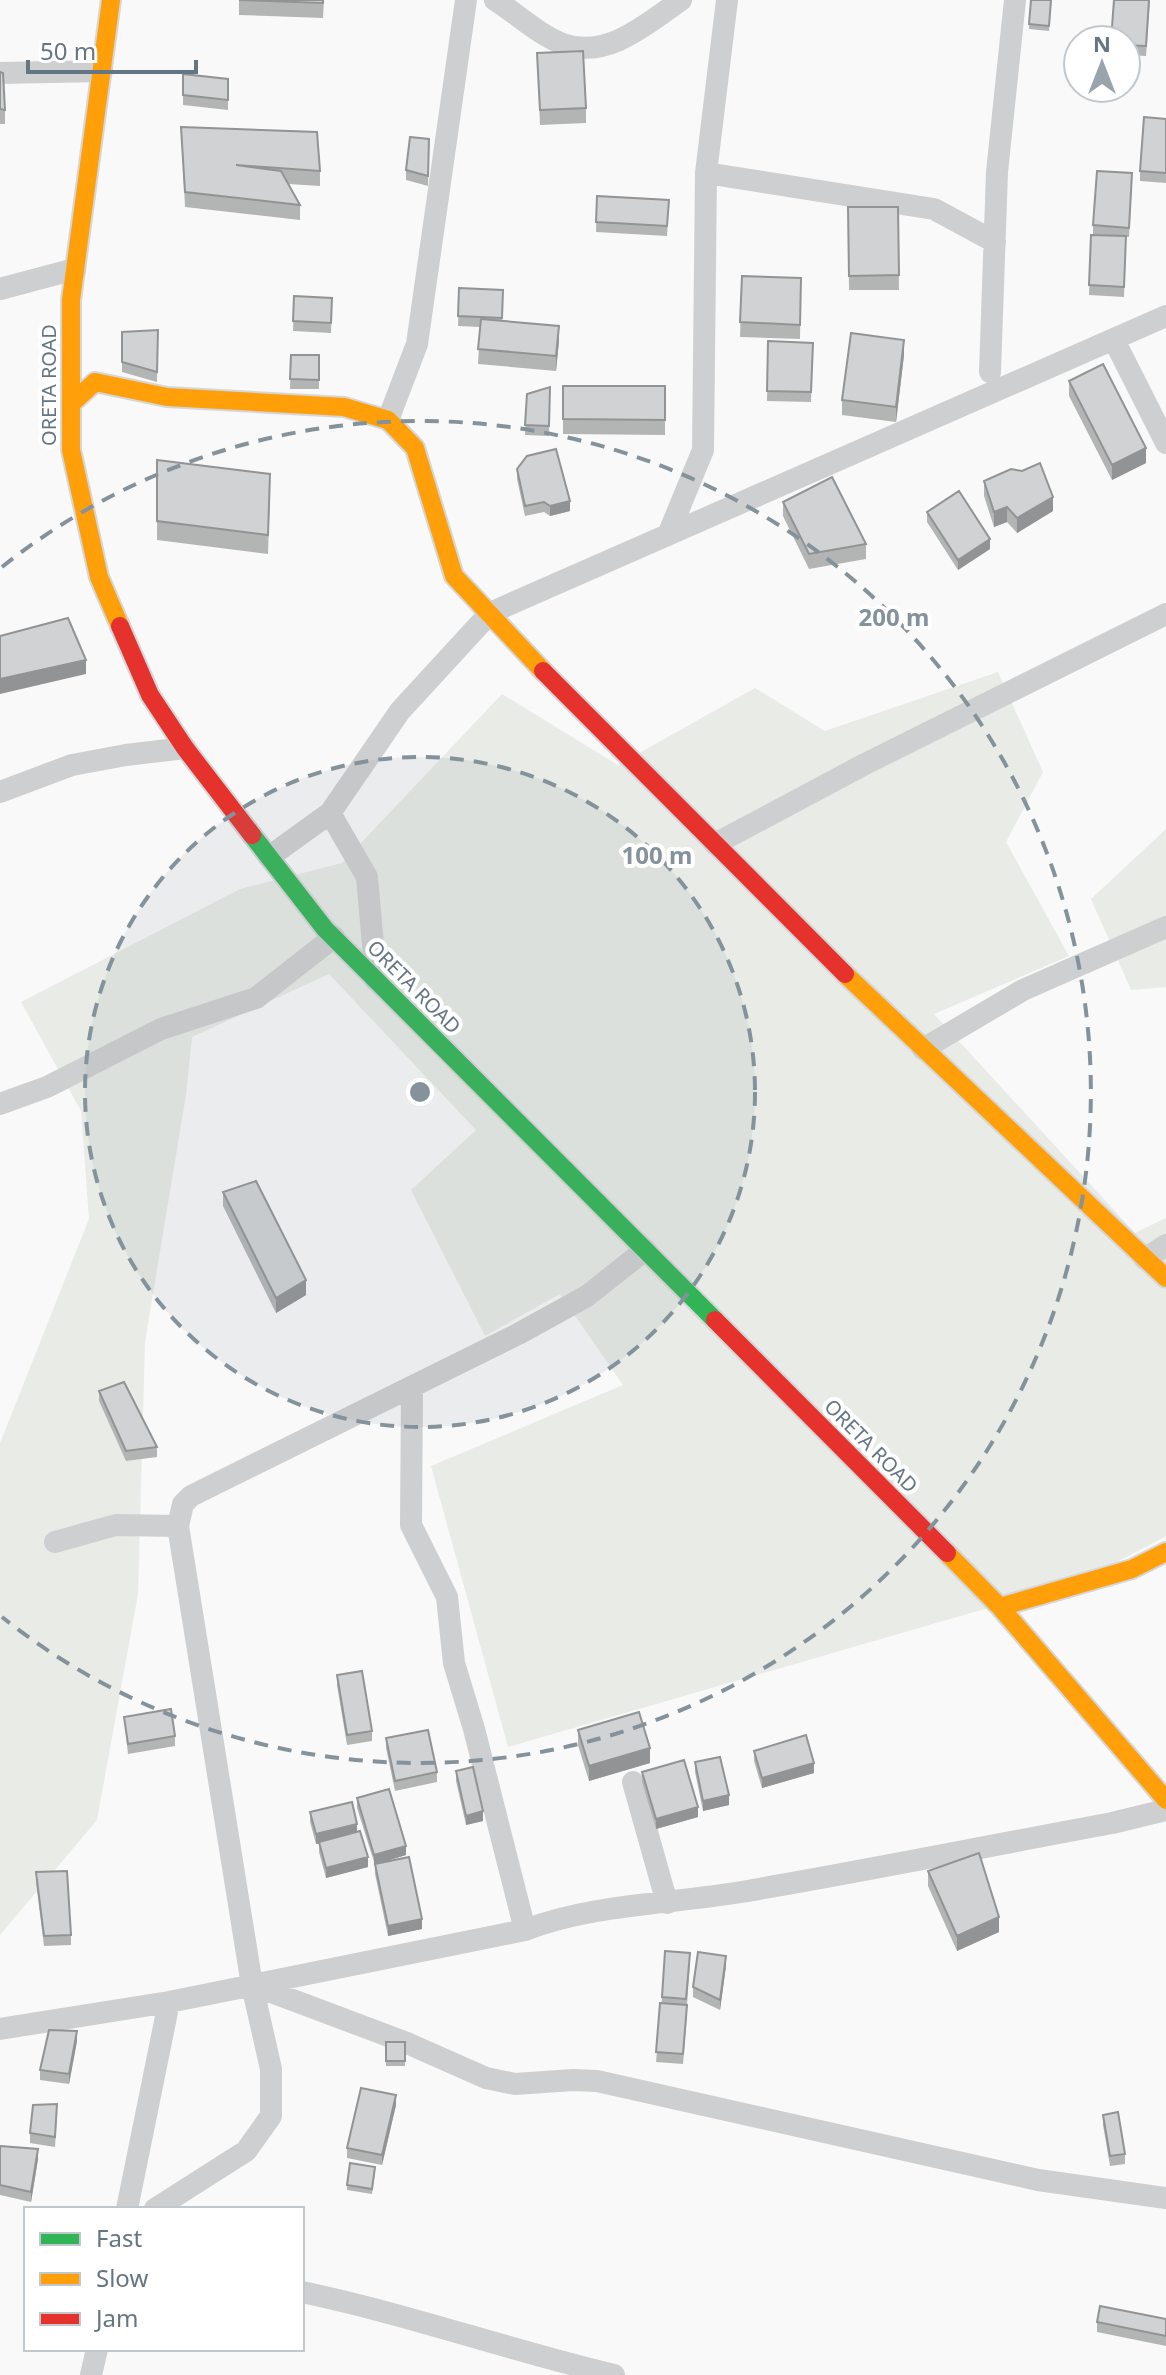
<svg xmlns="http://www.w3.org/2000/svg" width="1166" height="2375" viewBox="0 0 1166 2375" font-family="'Noto Sans',sans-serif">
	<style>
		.green { fill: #e8ebe6 }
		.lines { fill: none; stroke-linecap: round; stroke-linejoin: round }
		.fast-casing { stroke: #d5d6d7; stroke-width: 22 }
		.slow-casing { stroke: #d5d6d7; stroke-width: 22 }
		.jam-casing { stroke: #d5d6d7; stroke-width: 22 }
		.street { stroke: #cecfd0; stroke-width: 22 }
		.fast { stroke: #30b455; stroke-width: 18 }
		.slow { stroke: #ff9f0a; stroke-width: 18 }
		.jam { stroke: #e5322d; stroke-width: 18 }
		.wall { fill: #b3b5b5 }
		.shaded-wall { fill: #929394 }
		.building { fill: #d0d2d3; stroke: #929394; stroke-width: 2 }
		.ring { fill: none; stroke: #84929c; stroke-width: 4; stroke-dasharray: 14 10 }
		.labels { text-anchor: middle; stroke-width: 8; stroke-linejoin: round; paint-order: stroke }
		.street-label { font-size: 20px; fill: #657683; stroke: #fff }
		.centre { fill: #84929c; stroke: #fff; stroke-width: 4 }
		.ring-label { font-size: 24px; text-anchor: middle; font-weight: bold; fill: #84929c; stroke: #fff; stroke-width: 8; stroke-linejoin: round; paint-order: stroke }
	</style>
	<rect width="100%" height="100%" fill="#f9f9f9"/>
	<path class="green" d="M998,672L1043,772L1006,842L1069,956L934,1014L1135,1233L1166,1218V1536L1081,1581L508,1747L431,1466L623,1385L560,1294L485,1336L411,1190L476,1130L329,974L192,1037L186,1095L145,1342L138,1594L97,1820L0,1935V1443L89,1219L81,1111L21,1002L240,889L342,863L502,694L618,765L755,688L825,731Z
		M1166,829V987L1131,990L1091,899Z"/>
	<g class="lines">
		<defs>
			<path id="fast" d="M252,835L325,929L715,1320"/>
			<path id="slow" d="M111,0L71,300V450L99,577L120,626
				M71,404L95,382L167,397L344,407L388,420L415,448L454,576L543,671
				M845,974L1166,1278
				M947,1553L1000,1607L1166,1800
				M1000,1607L1132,1569L1166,1552"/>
			<path id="jam" d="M120,626L150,695L185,748L252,835
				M543,671L845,974
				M715,1320L947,1553"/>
		</defs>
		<use href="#fast" class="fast-casing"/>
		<use href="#slow" class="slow-casing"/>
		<use href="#jam" class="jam-casing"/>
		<path class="street" d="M495,0C517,14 539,35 563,44C607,60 648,23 681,0
			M0,73L102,71
			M706,173L934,209L995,242
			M0,289L75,269
			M1114,340L1166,443
			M990,372L997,172L1015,0
			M388,420L417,344L466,0
			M668,535L703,450L706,173L727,0
			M0,792L72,765L126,755L185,748
			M330,813L367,877L376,980
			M715,844L865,764L1166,614
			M269,857L330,813L400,711L490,613L1166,316
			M923,1049L1023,990L1166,927
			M0,1104L47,1087L161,1029L256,998L334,937
			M1145,1259L1166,1245
			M412,1387L411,1525L447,1597L454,1663L474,1729L525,1930
			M55,1542L116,1525L178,1526
			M633,1782L667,1903
			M253,1985L407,2043L486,2078L515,2084L573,2080L597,2081L1038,2180L1166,2198
			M0,2029L169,2002L525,1930C593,1904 670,1904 741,1892C865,1871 988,1846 1112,1823L1166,1810
			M127,2209L169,2002
			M155,2209L246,2151L271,2116V2069L252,1985L178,1526L183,1504L191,1496L518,1334L587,1296L645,1250
			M302,2292C407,2314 509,2350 614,2375
			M91,2375L97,2349"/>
		<use href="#fast" class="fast"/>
		<use href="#slow" class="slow"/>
		<use href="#jam" class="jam"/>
	</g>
	<path class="wall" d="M239,0H324L323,18L239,15Z
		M1031,0H1051L1049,31L1029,29Z
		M1150,0L1146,56L1126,55V40Z
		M537,53L586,108V123L540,125Z
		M0,72L5,110V124H0Z
		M183,74L228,79V110L183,105Z
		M1166,119V183L1140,181V171Z
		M181,127L320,171V186L288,184L300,205V220L185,207Z
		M429,139L428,186L406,180V170Z
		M1132,183L1129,237H1126L1124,297L1089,295L1091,235H1093V225Z
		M597,196L669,200L667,236L596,232Z
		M848,207H898L899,290H849Z
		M742,276L801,278L800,339L740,337Z
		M459,288L503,290L502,321L559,341L556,371L478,364L480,327L458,326Z
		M294,296L332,298L331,333L293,331Z
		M158,330L157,382L122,372V332Z
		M768,341L813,343L811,402L767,401Z
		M291,355H319V389H290Z
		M904,355L896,422L842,415V400Z
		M1069,381L1146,463L1112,480L1069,396Z
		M563,386H665V435L563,434Z
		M550,387L549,436L525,435L527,394Z
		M157,460L270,493L268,554L157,540Z
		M517,469L570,511L550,516L544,512L525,516L517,479Z
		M984,481L1053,511L1017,533L1007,522L994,527L984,496Z
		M783,502L866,544V559L809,569L783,516Z
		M927,512L990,549L958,570L927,522Z
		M223,1192L306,1295L276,1313L223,1206Z
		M99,1391L157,1447V1457L126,1461L99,1401Z
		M337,1675L372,1731V1741L347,1745L337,1685Z
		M124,1717L175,1736V1746L128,1754Z
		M578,1730L650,1763L589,1781L578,1745Z
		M386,1738L437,1772V1782L395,1791L386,1748Z
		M754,1751L814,1773L762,1788L754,1761Z
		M695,1762L729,1805L703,1811L695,1772Z
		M456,1771L483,1821L466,1825L456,1781Z
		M642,1772L698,1817L656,1829L642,1782Z
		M357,1798L406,1855L380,1863L422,1929L388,1936L375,1874V1865L357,1808Z
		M310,1812L357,1831L368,1867L326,1878L319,1852V1844H316L310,1822Z
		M928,1871L999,1932L957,1951L928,1886Z
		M36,1872L71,1935V1945L44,1946L36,1882Z
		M690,1963L687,2005V2015L683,2064L656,2062L662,1997Z
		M726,1966L720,2010L693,1997V1987Z
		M77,2041L69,2084L40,2080V2070Z
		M386,2042H405V2066H386Z
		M396,2105L382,2165L347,2158V2148Z
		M57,2114L55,2147L30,2143V2133Z
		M1103,2115L1125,2154V2164L1110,2166L1103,2125Z
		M0,2146L38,2159L31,2202L0,2195Z
		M375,2172L372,2194L347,2190V2185Z
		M1166,2319V2346L1097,2332V2322Z"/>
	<path class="shaded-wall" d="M559,326V341L556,371V356Z
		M904,340V355L896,422V407Z
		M1146,448V463L1112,480V465Z
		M1053,497V511L1017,533V518Z
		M570,501V511L550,516V506Z
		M1007,507V522L994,527V512Z
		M990,539V549L958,570V560Z
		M86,660V674L0,694V679Z
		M306,1280V1295L276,1313V1298Z
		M650,1748V1763L589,1781V1766Z
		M814,1763V1773L762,1788V1778Z
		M729,1795V1805L703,1811V1801Z
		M698,1807V1817L656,1829V1819Z
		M483,1811V1821L466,1825V1816Z
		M357,1824V1834L316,1844V1834Z
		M406,1846V1855L374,1865V1855Z
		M368,1857V1867L326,1878V1868Z
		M999,1917V1932L957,1951V1936Z
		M422,1919V1929L388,1936V1926Z
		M726,1956V1966L720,2010V2000Z
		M77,2031V2041L69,2084V2074Z
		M396,2095V2105L382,2165V2155Z
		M38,2149V2159L31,2202V2192Z"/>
	<path class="building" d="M239,0H323V3Z
		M1031,0H1051L1049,26L1029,24Z
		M1114,0H1149L1146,46L1126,45V40H1111Z
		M583,51L586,108L540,110L537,53Z
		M0,72L3,73L5,110L0,109Z
		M183,74L228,79V100L183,95Z
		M1144,117L1166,119V173L1140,171Z
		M181,127L317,132L320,171L236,165L281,171L300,205L185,192Z
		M410,137L429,139L428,176L406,170Z
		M1097,171L1132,173L1129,228L1093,225Z
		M597,196L669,200L667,226L596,222Z
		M848,207H898L899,275L849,276Z
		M1091,235L1126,236L1124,287L1089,285Z
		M742,276L801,278L800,325L740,322Z
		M459,288L503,290L502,318L458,316Z
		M294,296L332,298L331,323L293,321Z
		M481,319L559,326L556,356L478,349Z
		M158,330L157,372L122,362V332Z
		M851,333L904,340L896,407L842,400Z
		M768,341L813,343L811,392L767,391Z
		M291,355H319V380L290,379Z
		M1103,364L1146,448L1112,465L1069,381Z
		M563,386H665V420L563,419Z
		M550,387L549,426L525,425L527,394Z
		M556,449L570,501L550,506L544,502L525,506L517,469L527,456Z
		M157,460L270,474L268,535L157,521Z
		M1040,463L1053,497L1017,518L1007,507L994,512L984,481L1011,469L1022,471Z
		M832,477L866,544L809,554L783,502Z
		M959,491L990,539L958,560L927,512Z
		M68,618L86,660L0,679V636Z
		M256,1181L306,1280L276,1298L223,1192Z
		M124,1382L157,1447L126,1451L99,1391Z
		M362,1671L372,1731L347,1735L337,1675Z
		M171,1709L175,1736L128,1744L124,1717Z
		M639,1712L650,1748L589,1766L578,1730Z
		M428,1730L437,1772L395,1781L386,1738Z
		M806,1735L814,1763L762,1778L754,1751Z
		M720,1757L729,1795L703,1801L695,1762Z
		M684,1760L698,1807L656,1819L642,1772Z
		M473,1767L483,1811L466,1816L456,1771Z
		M389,1789L406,1846L374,1855L357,1798Z
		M352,1802L357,1824L316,1834L310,1812Z
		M360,1831L368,1857L326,1868L319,1842Z
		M979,1853L999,1917L957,1936L928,1871Z
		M409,1857L422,1919L388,1926L375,1864Z
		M67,1871L71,1935L44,1936L36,1872Z
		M665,1951L690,1953L686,1999L662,1997Z
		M698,1952L726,1956L720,2000L693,1987Z
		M660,2003L687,2005L683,2054L656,2052Z
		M49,2030L77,2031L69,2074L40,2070Z
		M386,2042H405V2061H386Z
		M361,2088L396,2095L382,2155L347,2148Z
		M57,2104L55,2137L30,2133L33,2105Z
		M1118,2112L1125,2154L1110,2156L1103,2115Z
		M0,2146L38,2149L31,2192L0,2185Z
		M350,2163L375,2167L372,2189L347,2185Z
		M1100,2306L1166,2319V2336L1097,2322Z"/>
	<circle cx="420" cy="1092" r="335" fill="#84929c" fill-opacity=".12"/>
	<g class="ring">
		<circle cx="420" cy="1092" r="335"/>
		<path d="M2 567A671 671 0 1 1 2 1617"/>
	</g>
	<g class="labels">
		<g class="street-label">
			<text transform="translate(49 385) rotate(-90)" y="7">ORETA ROAD</text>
			<text transform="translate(414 987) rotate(45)" y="7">ORETA ROAD</text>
			<text transform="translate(871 1446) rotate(45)" y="7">ORETA ROAD</text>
		</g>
	</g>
	<circle cx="420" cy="1092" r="12" class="centre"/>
	<g class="ring-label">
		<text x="894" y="626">200 m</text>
		<text x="657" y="864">100 m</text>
	</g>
	<rect x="24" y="2207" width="280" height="144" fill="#ffffff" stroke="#c1c8cd" stroke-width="2"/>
	<rect x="40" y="2233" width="40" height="12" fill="#30b455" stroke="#c1c8cd" stroke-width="2"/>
	<text x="96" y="2247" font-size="24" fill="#657683">Fast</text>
	<rect x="40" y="2273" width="40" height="12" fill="#ff9f0a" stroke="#c1c8cd" stroke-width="2"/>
	<text x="96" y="2287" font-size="24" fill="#657683">Slow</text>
	<rect x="40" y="2313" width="40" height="12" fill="#e5322d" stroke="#c1c8cd" stroke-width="2"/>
	<text x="96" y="2327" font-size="24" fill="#657683">Jam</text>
	<g transform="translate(1102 64)"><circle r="38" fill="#ffffff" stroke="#c1c8cd" stroke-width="2"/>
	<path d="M0-6L14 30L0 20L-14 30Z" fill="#99a4ac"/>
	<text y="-12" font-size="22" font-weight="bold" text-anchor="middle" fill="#657683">N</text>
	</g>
	<path d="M28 60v12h168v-12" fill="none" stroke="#657683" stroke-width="4"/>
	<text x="40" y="60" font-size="24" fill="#657683" stroke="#ffffff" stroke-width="6" paint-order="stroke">50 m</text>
</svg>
